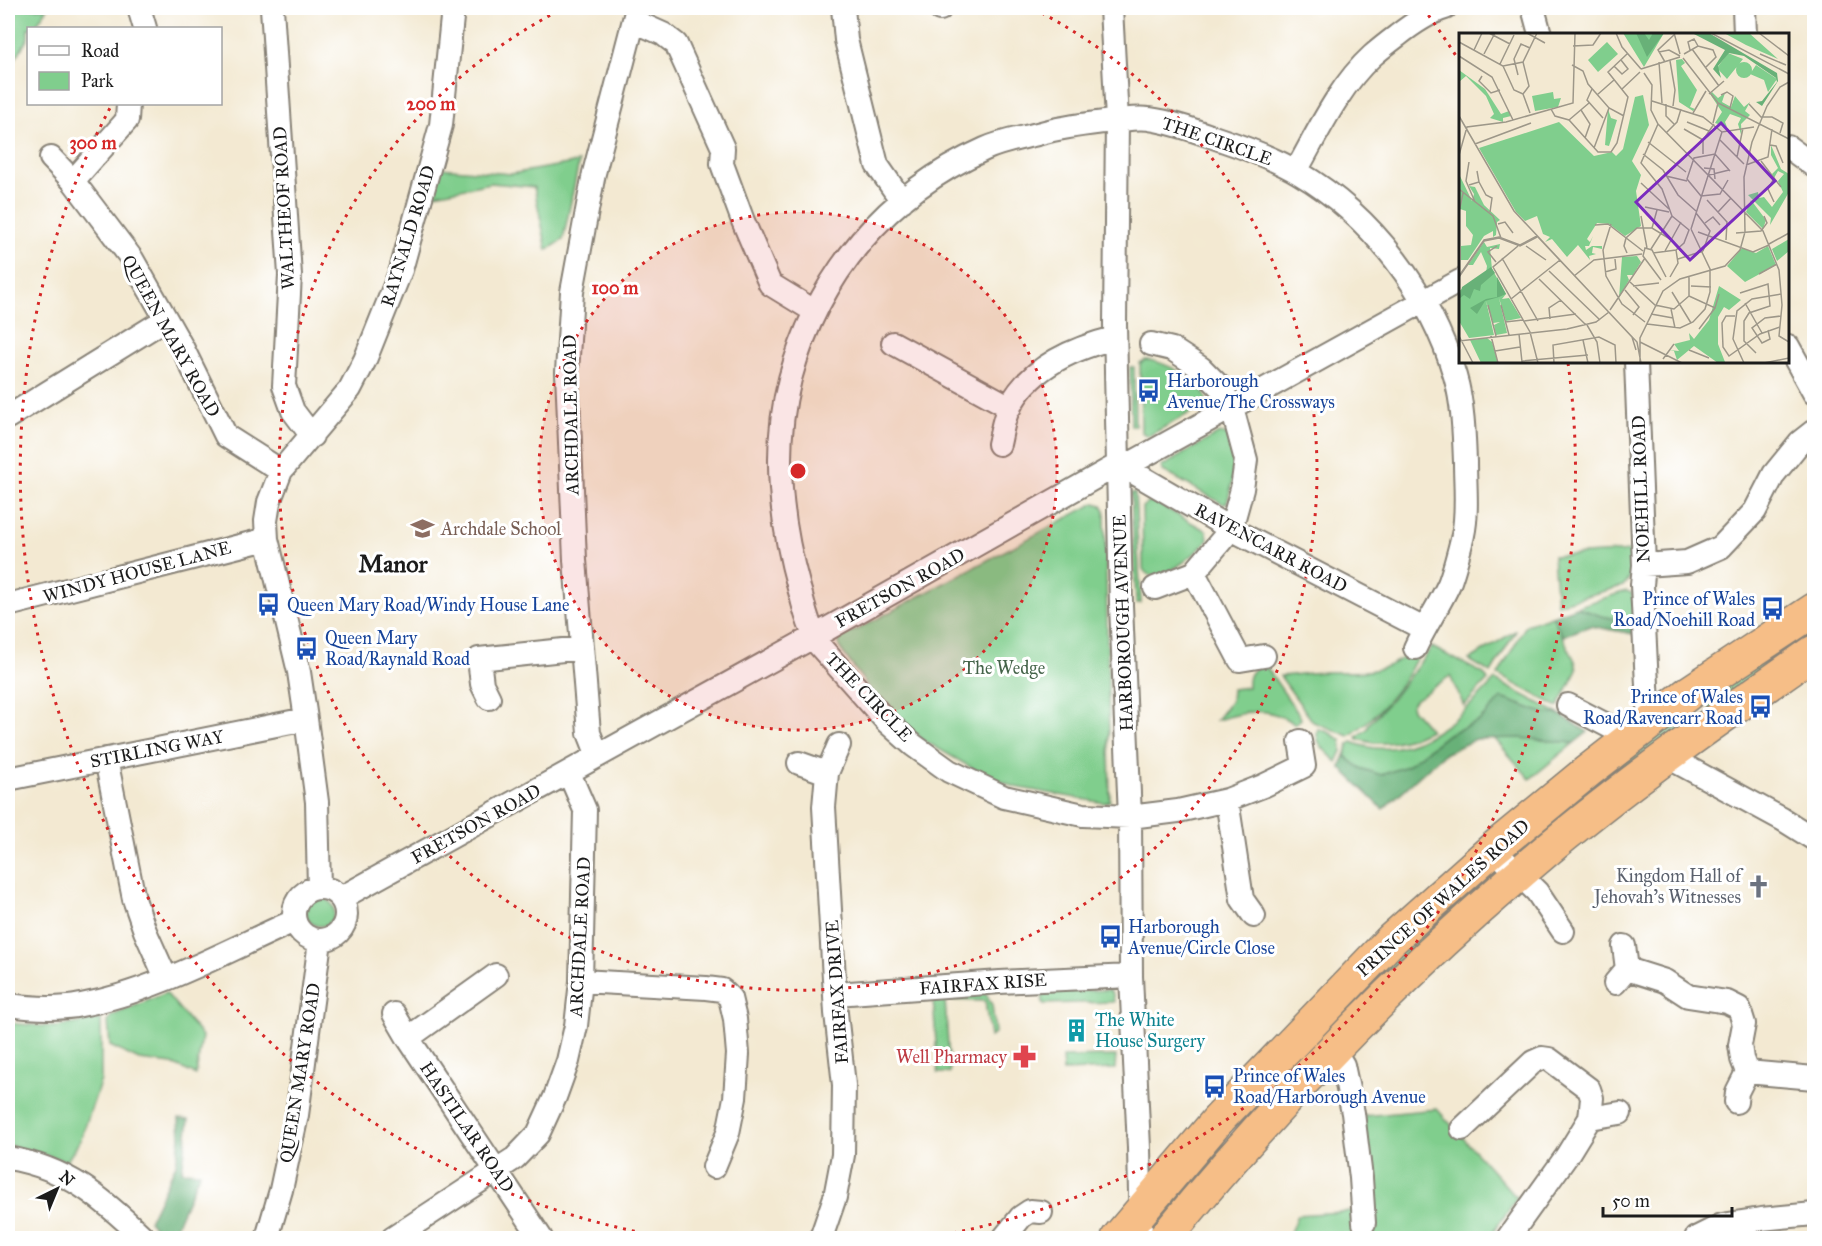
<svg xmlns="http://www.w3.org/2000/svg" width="1822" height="1246" viewBox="0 0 1822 1246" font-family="'IM FELL Great Primer',serif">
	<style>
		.green { fill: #80ce8d; stroke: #4e7554; stroke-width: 1.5 }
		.forest { fill: #68b178; stroke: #42664a; stroke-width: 1.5 }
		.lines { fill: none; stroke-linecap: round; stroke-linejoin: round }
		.minor-casing { stroke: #888277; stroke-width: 26 }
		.highway-casing { stroke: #888277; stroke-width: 36 }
		.minor { stroke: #fff; stroke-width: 22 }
		.highway { stroke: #f6be87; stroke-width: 33 }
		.ring { fill: none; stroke: #d62828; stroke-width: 3; stroke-dasharray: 3 6 }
		.labels { text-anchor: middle; stroke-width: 6; stroke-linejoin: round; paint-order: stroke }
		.street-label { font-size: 18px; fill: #1c1c1c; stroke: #fff }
		.transit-label { font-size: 18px; fill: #164399; stroke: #fff; text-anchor: start }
		.education-label { font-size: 18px; fill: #785e54; stroke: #fff; text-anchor: start }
		.park-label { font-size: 18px; fill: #446349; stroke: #fff }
		.worship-label { font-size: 18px; fill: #5b616d; stroke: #fff; text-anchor: end }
		.culture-label { font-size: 18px; fill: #0d838f; stroke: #fff; text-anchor: start }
		.health-label { font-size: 18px; fill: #be3a42; stroke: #fff; text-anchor: end }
		.district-label { font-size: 24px; font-weight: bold; fill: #1c1c1c; stroke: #fff }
		.inset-road { fill: none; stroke: #9d9789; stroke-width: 1.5 }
		.view { fill: #7b2cbf; fill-opacity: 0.15; stroke: #7b2cbf; stroke-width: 3 }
		.inset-edge { fill: none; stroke: #1c1c1c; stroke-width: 3 }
		.centre { fill: #d62828; stroke: #fff; stroke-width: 3 }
		.ring-label { font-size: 18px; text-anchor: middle; font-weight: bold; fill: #d62828; stroke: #fff; stroke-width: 6; stroke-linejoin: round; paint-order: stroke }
	</style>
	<rect width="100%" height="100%" fill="#fff"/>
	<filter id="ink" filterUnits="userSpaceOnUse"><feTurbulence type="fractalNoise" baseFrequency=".0167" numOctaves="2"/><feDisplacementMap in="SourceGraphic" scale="12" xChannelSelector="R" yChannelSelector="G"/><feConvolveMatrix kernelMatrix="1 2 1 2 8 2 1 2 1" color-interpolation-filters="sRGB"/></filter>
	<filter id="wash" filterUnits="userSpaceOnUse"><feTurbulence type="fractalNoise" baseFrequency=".008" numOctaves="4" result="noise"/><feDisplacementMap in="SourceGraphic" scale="24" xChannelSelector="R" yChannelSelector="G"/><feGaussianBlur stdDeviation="1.35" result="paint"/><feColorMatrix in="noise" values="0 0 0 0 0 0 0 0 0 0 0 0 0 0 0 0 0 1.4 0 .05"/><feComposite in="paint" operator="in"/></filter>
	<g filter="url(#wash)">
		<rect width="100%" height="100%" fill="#f3e9d2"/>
		<path class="green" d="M8,8H48L34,28H28V38L8,71Z
			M579,162L563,240L547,250L534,187L491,183L430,195L441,168L511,174Z
			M1145,360C1162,359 1210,384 1206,404L1152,434L1148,436L1141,432L1140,363Z
			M1130,367H1134L1135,426H1131Z
			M1219,433L1228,435C1237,460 1234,479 1227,503L1223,504L1163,471L1161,467Z
			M1131,493H1135L1141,603H1136Z
			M1154,502L1207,531L1208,540C1198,551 1155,592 1143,569L1142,507L1147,503Z
			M1095,503L1102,505L1105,510L1110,801L1104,803L1015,787L972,768L923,740L870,690L839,647V639Z
			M1633,551C1634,566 1634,575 1623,586L1557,604L1553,556Z
			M1626,591L1632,593L1635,622L1601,616L1576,607Z
			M1552,616L1575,661L1577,670L1558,707L1498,675L1526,625Z
			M1814,619V640L1712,711L1701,695Z
			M1516,631L1491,673L1469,660L1515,631Z
			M1432,647L1484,674L1488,680L1464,706L1450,676L1415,700L1411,706L1412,709L1430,730C1408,741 1382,748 1358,739L1357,737L1368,728V725L1392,699Z
			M1409,654L1416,659C1402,688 1376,718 1349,736L1313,722L1280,676C1295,675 1312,672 1327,672C1362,672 1379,675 1409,654Z
			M1263,664L1267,668L1300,716L1301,719L1295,724C1263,704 1250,712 1216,720L1231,701L1232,689L1248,687C1247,674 1251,670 1263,664Z
			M1495,680L1561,715L1540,712L1502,698L1478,722L1448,734L1407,766L1381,775L1360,768L1345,756L1349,744L1352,742C1409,766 1460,718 1495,680Z
			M1675,712L1686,727L1531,852L1518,838Z
			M1318,729L1328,732L1341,740L1342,751L1337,762C1328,753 1313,743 1318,729Z
			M1494,738H1520L1574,743L1530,779Z
			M1480,872L1492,884L1346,1021L1333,1009Z
			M306 912a14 14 0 1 1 28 0a14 14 0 1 1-28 0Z
			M1110,990L1113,994L1114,1002L1043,1004L1042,992Z
			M166,993L202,1036L196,1075L172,1064L139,1060L110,1046L108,1022L111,1016Z
			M986,994L992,1004L995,1033L990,1037L985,1001L945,1000L950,1073H938L933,998Z
			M101,1019V1080L81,1139L67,1161L8,1145V1023L56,1027Z
			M1116,1056L1115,1069L1063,1071L1062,1057Z
			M1437,1109L1517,1198L1489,1238H1372L1371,1201L1364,1116Z
			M1355,1211L1356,1238H1288L1297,1215Z"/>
		<path class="forest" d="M1576,607L1601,616L1635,622L1634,634L1590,626L1563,636L1552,616Z
			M1502,698L1540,712L1561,715L1588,732L1574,743L1520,738L1476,739L1444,754L1383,809L1340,767L1345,756L1360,768L1381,775L1407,766L1448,734L1478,722Z
			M179,1119L189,1120L182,1171L200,1172L171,1238H165L149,1221L176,1164L180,1138Z"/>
	</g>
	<g filter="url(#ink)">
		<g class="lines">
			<defs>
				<path id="minor" d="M139,8L145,28
					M272,8L290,275L284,386L293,411L312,436
					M843,8L846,40L877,165L902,201
					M940,8V9
					M1111,8L1117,120L1115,324L1121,605L1130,817L1131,976L1139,1148L1141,1238
					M1533,8L1540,34
					M1744,8L1745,34
					M634,21L663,34L676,44L723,148L722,164L743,221L770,284L806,306L815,309
					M1788,147L1814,166
					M51,158L73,181L132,259L183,349L226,436L281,471
					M1296,171C1318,132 1339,86 1372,56C1380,49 1389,42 1397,36C1411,25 1428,13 1445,8
					M73,181L127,120L128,104
					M893,343L1010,407
					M1151,344L1172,349L1201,368L1221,388L1232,408L1246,460L1242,489L1231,529L1194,573L1155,588
					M1788,346L1814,393
					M1636,362L1644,565L1642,585L1649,725
					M8,417L166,319
					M999,444C1002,432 1003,419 1009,408C1029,367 1074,348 1115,338
					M1119,464L1231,529L1424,629
					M1644,565L1687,562L1721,547L1755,511L1774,474L1800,442L1814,431
					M1194,573L1240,660L1264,656
					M8,605L267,539
					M815,636C806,621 804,604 799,588C780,520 772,448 790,379C818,275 886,193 985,149C1002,141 1023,138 1041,133C1065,126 1088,124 1112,121C1125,120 1136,117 1149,119C1172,122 1196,131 1219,139C1246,148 1274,158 1299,173C1372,216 1431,294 1455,376C1463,403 1464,434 1465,462C1465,485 1468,512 1463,535C1459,551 1455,568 1449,584C1439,606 1425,626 1415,648
					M813,637L817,643L887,722L913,745L949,771L1004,797L1083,815L1130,817L1178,811L1227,800L1263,786L1304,766L1300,741
					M489,698L482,684L479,659L582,648
					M1568,705L1620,732L1627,741
					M598,756L589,733L575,560L567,372L572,292L594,173L637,8
					M1666,756L1782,819L1814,839
					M106,759L134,899L145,931L166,978
					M799,763L827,773
					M8,779L306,719
					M1227,800L1242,899L1254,916
					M1493,849L1537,892L1563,931
					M294 914a26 26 0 1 1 52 0a26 26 0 1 1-52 0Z
					M319,888L317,802L306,719L299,672L267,539L266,521L269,502L281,471L350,389L365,360L401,270L441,125L453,8
					M341,898L813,637L1119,464L1135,461L1460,281
					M1627,969L1665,981L1688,996L1727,1002L1739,1008L1744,1024L1740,1045L1742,1059L1747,1072L1814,1078
					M581,981L706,988L722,990L730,998L735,1019L738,1054L735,1098L728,1133L714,1167
					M1615,983L1627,969L1624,946
					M836,994L1000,982L1131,976
					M8,1005C31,1008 57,1010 81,1005C154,992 226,951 294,921
					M394,1014L408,1038L541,1238
					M408,1038L496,975
					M1333,1049L1343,1065L1353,1113L1361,1178L1364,1223
					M1736,1102L1737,1092L1747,1072
					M1590,1118L1620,1113
					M1462,1129L1533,1062L1542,1058L1549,1059L1589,1089L1592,1098L1590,1118L1566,1157L1508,1238
					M8,1158C68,1168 102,1198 144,1238
					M267,1238L281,1190L297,1115L320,941
					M393,1238L515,1158L538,1134L555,1097L568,1061L576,1026L581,981L585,810L569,773
					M821,1238L835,1197L843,1155L844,1085L836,1013L824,807L827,773L839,745
					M1004,1238L1021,1217L1030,1211L1041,1212
					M1696,1238L1722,1225L1761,1219L1814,1214"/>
				<path id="highway" d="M1118,1238L1218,1120L1391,940L1493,849L1588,771L1690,692L1814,610
					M1165,1238C1272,1108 1390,985 1518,875C1611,793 1713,723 1814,652"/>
			</defs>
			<use href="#minor" class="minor-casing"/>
			<use href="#highway" class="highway-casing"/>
			<use href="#minor" class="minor"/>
			<use href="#highway" class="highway"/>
		</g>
	</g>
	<circle cx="798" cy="471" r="259" fill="#d62828" fill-opacity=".12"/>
	<g class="ring">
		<circle cx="798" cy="471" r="259"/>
		<path d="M1034 9A519 519 0 1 1 562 9"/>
		<path d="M670 1238A778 778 0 0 1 111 106M1423 8A778 778 0 0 1 1458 59M1568 363A778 778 0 0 1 926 1238"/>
	</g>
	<defs>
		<symbol id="bus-bare" viewBox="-9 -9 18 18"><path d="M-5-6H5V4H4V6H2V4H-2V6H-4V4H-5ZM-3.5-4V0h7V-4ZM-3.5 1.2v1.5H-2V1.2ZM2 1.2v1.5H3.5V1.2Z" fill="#1a4fb4" stroke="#fff" stroke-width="2.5" paint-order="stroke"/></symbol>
		<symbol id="school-bare" viewBox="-9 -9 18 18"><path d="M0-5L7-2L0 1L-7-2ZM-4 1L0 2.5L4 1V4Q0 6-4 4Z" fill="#8d6e63" stroke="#fff" stroke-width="2.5" paint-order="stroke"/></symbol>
		<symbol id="church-bare" viewBox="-9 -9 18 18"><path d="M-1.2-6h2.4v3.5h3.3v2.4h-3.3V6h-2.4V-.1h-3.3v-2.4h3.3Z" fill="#6b7280" stroke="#fff" stroke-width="2.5" paint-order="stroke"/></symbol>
		<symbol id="building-bare" viewBox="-9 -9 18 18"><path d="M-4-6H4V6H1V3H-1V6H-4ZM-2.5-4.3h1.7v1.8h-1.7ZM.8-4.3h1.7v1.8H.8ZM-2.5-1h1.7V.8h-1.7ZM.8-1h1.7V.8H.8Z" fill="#0f9aa8" stroke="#fff" stroke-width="2.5" paint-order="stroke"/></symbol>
		<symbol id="pharmacy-bare" viewBox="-9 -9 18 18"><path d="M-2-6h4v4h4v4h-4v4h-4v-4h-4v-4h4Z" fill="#e0444e" stroke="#fff" stroke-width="2.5" paint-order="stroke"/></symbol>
	</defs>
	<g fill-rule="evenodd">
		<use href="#bus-bare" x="1132" y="374" width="33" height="33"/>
		<use href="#school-bare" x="406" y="512" width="33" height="33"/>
		<use href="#bus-bare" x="252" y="588" width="33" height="33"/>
		<use href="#bus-bare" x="1756" y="592" width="33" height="33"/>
		<use href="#bus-bare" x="290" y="632" width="33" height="33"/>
		<use href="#bus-bare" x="1744" y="690" width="33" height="33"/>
		<use href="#church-bare" x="1742" y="870" width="33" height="33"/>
		<use href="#bus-bare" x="1094" y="920" width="33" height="33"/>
		<use href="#building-bare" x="1060" y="1014" width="33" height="33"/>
		<use href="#pharmacy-bare" x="1008" y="1040" width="33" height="33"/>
		<use href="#bus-bare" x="1198" y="1070" width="33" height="33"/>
	</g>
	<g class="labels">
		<g class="street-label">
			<text transform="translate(1217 141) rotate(19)" y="6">THE CIRCLE</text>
			<text transform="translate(284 208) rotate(-93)" y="6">WALTHEOF ROAD</text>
			<text transform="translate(408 236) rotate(-73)" y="6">RAYNALD ROAD</text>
			<text transform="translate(171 336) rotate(61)" y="6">QUEEN MARY ROAD</text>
			<text transform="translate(571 415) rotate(-91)" y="6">ARCHDALE ROAD</text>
			<text transform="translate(1641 489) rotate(-92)" y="6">NOEHILL ROAD</text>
			<text transform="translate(1271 548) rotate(28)" y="6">RAVENCARR ROAD</text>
			<text transform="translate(137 572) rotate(-15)" y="6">WINDY HOUSE LANE</text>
			<text transform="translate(900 588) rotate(-29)" y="6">FRETSON ROAD</text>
			<text transform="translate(1123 623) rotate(-92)" y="6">HARBOROUGH AVENUE</text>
			<text transform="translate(869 697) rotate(46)" y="6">THE CIRCLE</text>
			<text transform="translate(157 749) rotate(-11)" y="6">STIRLING WAY</text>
			<text transform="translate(476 824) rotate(-29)" y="6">FRETSON ROAD</text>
			<text transform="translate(1443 898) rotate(-42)" y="6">PRINCE OF WALES ROAD</text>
			<text transform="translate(580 937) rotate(-87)" y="6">ARCHDALE ROAD</text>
			<text transform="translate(983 984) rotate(-4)" y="6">FAIRFAX RISE</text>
			<text transform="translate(837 992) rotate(-94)" y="6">FAIRFAX DRIVE</text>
			<text transform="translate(300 1073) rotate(-81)" y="6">QUEEN MARY ROAD</text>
			<text transform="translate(467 1127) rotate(56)" y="6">HASTILAR ROAD</text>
		</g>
		<g class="transit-label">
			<text x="1167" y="387">Harborough<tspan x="1167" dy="21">Avenue/The Crossways</tspan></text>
			<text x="1755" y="605" text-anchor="end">Prince of Wales<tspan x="1755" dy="21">Road/Noehill Road</tspan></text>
			<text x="287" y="611">Queen Mary Road/Windy House Lane</text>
			<text x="325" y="644">Queen Mary<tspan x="325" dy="21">Road/Raynald Road</tspan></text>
			<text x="1743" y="703" text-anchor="end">Prince of Wales<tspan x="1743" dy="21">Road/Ravencarr Road</tspan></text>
			<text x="1128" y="933">Harborough<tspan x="1128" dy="21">Avenue/Circle Close</tspan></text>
			<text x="1233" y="1082">Prince of Wales<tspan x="1233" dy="21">Road/Harborough Avenue</tspan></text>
		</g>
		<g class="education-label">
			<text x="441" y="535">Archdale School</text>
		</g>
		<g class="park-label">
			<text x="1004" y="674">The Wedge</text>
		</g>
		<g class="worship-label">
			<text x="1741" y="882">Kingdom Hall of<tspan x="1741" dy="21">Jehovah's Witnesses</tspan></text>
		</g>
		<g class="culture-label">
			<text x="1095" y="1026">The White<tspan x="1095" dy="21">House Surgery</tspan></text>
		</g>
		<g class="health-label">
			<text x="1007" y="1063">Well Pharmacy</text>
		</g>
		<g class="district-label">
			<text x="393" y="572">Manor</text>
		</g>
	</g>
	<g transform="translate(1459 33)">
		<rect width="330" height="330" fill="#f3e9d2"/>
		<path d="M164,0H205L185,34ZM265,0H290L319,26L287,12ZM148,9L159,21L139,39L129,27ZM269,20L284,26L268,46L258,35ZM223,26L226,30L222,33L238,57L231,74L236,76L234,78L220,69L217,27ZM277 37a8 8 0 1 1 16 0a8 8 0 1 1-16 0ZM297,32L318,46L309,59L305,47L291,41ZM0,37L26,56L42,81L50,78L52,83L44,85V89L31,85L35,81L27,63L7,43L0,49ZM94,59L95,66L102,65L99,74L76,78L73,63ZM253,59L259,65L266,60L263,69L272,74L276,63L285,74L291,69L286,78L291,82L282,91L283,105L279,91L282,85L271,81L266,89L268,94L256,90L263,79L251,61ZM184,62L190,92L173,128L182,142L177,158L182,193L166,203L150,191L138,190L128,206L131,209L134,203L130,213H126L127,217L133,213H143V216L134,214L133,220L137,221L130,223L131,227L119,212L108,224L93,206L86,209L91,204L84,201L78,183L66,188L57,179L20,115L100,89L135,123L153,119L157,123L164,116L176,64ZM149,76L152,85L158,87L150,113L146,112ZM312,112L322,136L330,141V159L311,192L312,185L289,162L299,159L300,165L305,164L313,174L324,159L319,148L325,141L319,138L315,145L313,141L319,135L312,122ZM0,141L13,168L15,161L10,153L16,154L25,172L41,187L38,189L37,202L34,204V198L25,203L9,227H2V213L12,212L14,202L7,193V178L1,176ZM292,167L307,187L304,196L287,179ZM330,206V218L318,228L313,216ZM25,209L28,214L41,211L40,216L31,215L33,236L47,261L43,266L50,265L62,285L47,288L40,265L48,300L37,302L35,292L41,289L34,290L27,268L35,302L10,305L0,288V258L27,240L28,233L22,219L14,232H9ZM309,213L317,232L286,249L268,233L283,215L297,220ZM178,223L182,229L174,242H168L170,247L160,265L163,224ZM260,253L282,267L270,277L265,274L259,284V311L266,329L259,330L235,313L218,327L215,318L210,317L220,318L215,311L231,307L230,300L235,306L250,287ZM28,305L33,309L39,330H22L11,307Z" fill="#80ce8d"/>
		<path d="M177,0H185L190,7L194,0H205L188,24ZM233,0H250L318,40L319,48L303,73L297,69L303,68L318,49L317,45L285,23L270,20L259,33L262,45L254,36L266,17ZM32,234L36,240L22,252L21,258L15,256L11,266L5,262L0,266L3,254ZM38,244L47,261L40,264L26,268L18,281L11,275L27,266L38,264Z" fill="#68b178"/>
		<path class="inset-road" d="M30,0L51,11M68,0L86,10M157,0L163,14L182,36M215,0L221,21M252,0L330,41M300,0L330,23M0,9L44,33L55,57L64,61M114,13L134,12L142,0M233,16L260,53M15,17L23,0M231,17L229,9L235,6L239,13M200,19L210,17L221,23M25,21L36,0M225,21L239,13L254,17L257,24L246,35M301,21L327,32M0,23L33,44L54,87M224,25L259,70L330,106M211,28L216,57L214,73M64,29L70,53L64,61M200,29L203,70M206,29L199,17L216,1M41,31L55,2M113,32L124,38L129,51L150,75L165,83M44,33L64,29L78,0M155,33L163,41L169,36L162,27M182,36L221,24M185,40L193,52L192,77L199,91L304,198L320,237L323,272L320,303L330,309M59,42L55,26L62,11L71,15M23,43L20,48L32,60L41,57M133,56L128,67L144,85M163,56L181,39M64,61L71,80M250,61L265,48M138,62L155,47M262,62L268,59L274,63L271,75M193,68L244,84L263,99L295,94M207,71V83L216,92M290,71L302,84H313L324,90L321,100M92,76L96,83L110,87L139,119H152L158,110L169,64L149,39L168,21M122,77L131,91L126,105M234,80L247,58M0,83L55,178L173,304L177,317M110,87L130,70M228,89L250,98M254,90L259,70M199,91L182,130L203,156L213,183M225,96L244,107M207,100L218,89L222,76M261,107L285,131M189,109L227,139M16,111L72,90M311,112L317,113L324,130M135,115L150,75M184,121L204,137L219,162L237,178M244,121V107L255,91M0,122L8,94L47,89L114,70L116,0M278,124L284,95M302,128L322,154M10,129L7,148L16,169M287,132L309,124L313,96M245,135L255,136L256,146M250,142L270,137M207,143L228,148M314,147L309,156L315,169M20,149L27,162L33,165L31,179M182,150L210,176M10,152L20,149L18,138M0,156L34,183L42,205M242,163L228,146L235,125L256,121L271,138M242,163L261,161L269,147M248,167L268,189L267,207M186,174L210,179M0,179L4,160M259,179L272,165M237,180L251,198L244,218M182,183L188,215M246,190L254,184L261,192M39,191L46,189L54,200M152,191L144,217L147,243L163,271L186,289M136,192L149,191L184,218M193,195L198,177M232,196L263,99M239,199L294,219L310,212M277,200L302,198L308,190L305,183M310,211L330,200M59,213L34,234L71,299L79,330M67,213L87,227M192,216L213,183M206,218L222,189M168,220L165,213L167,205L178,195H193L211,206M194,220L217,217L225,210L230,197L213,183M43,225L79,288M219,226L244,218M37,229L29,219L38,213M90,238L141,287M146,239L157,236L156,226M300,241L318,231M0,243L25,207L40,204L61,212L78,203L178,309L182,330M115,243L135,227L183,221M0,244L25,208L40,205L61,213L78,204M211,244L219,230L217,217M80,246L127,292M202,247L184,223L186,215L193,217L207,244M171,249L196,272L215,276L230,263V244M174,253L200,250M232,253L252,254M166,257L180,274L174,282M213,259L232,290M281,260L309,251L311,273L290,280L285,288V308L297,320M230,263L256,275L260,261M52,266L101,227M286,270L303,300M29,272L37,303M42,272L50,302M212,276L216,295M151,277L186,225M192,281L214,285M276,283H267L263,290L264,314L270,323L301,301L321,294M91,286L90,275L102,267M65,288L117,281M46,289L64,287M188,291L221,295L234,289L246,276L251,259V236L232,196M128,292L138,309L141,330M240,296L256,275M309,297L311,306L303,310L293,295L306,285L322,283M60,301L63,329M0,303L14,330M32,303L39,330M124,307L129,330M0,308L108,296L137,289L150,279M181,309L223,330M230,317L250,325M36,318L61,314M204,326L215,311M63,328L129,322M95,330L94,312L140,304L156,312L157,330M181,330V305L204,258L221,246L266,233L281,217L286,199L285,144L293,109L308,73L321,54L330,49M285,330L274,306L278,278L293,266L322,261M305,330L330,325"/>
		<path class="view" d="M262,90L316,148L231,227L177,169Z"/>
		<rect width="330" height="330" class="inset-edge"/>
	</g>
	<circle cx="798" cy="471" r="9" class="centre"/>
	<g class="ring-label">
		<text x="431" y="110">200 m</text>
		<text x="93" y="149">300 m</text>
		<text x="615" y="294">100 m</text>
	</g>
	<rect width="1822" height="1246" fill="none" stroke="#fff" stroke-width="30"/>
	<rect x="27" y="27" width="195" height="78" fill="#ffffff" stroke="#a4a4a4" stroke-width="1.5"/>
	<rect x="39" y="46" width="30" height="9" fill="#ffffff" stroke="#a4a4a4" stroke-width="1.5"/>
	<text x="81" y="57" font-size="18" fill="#1c1c1c">Road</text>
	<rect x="39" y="72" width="30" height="18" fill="#80ce8d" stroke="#a4a4a4" stroke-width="1.5"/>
	<text x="81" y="87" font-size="18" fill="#1c1c1c">Park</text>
	<g transform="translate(57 1189) rotate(43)" stroke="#ffffff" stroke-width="4.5" paint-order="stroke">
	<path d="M0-4.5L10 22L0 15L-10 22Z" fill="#1c1c1c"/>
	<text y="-9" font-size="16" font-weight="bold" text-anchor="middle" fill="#1c1c1c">N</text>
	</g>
	<path d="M1603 1207v9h129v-9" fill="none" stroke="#1c1c1c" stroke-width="3"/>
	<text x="1612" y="1207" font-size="18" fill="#1c1c1c" stroke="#ffffff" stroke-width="4.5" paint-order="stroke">50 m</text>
</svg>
